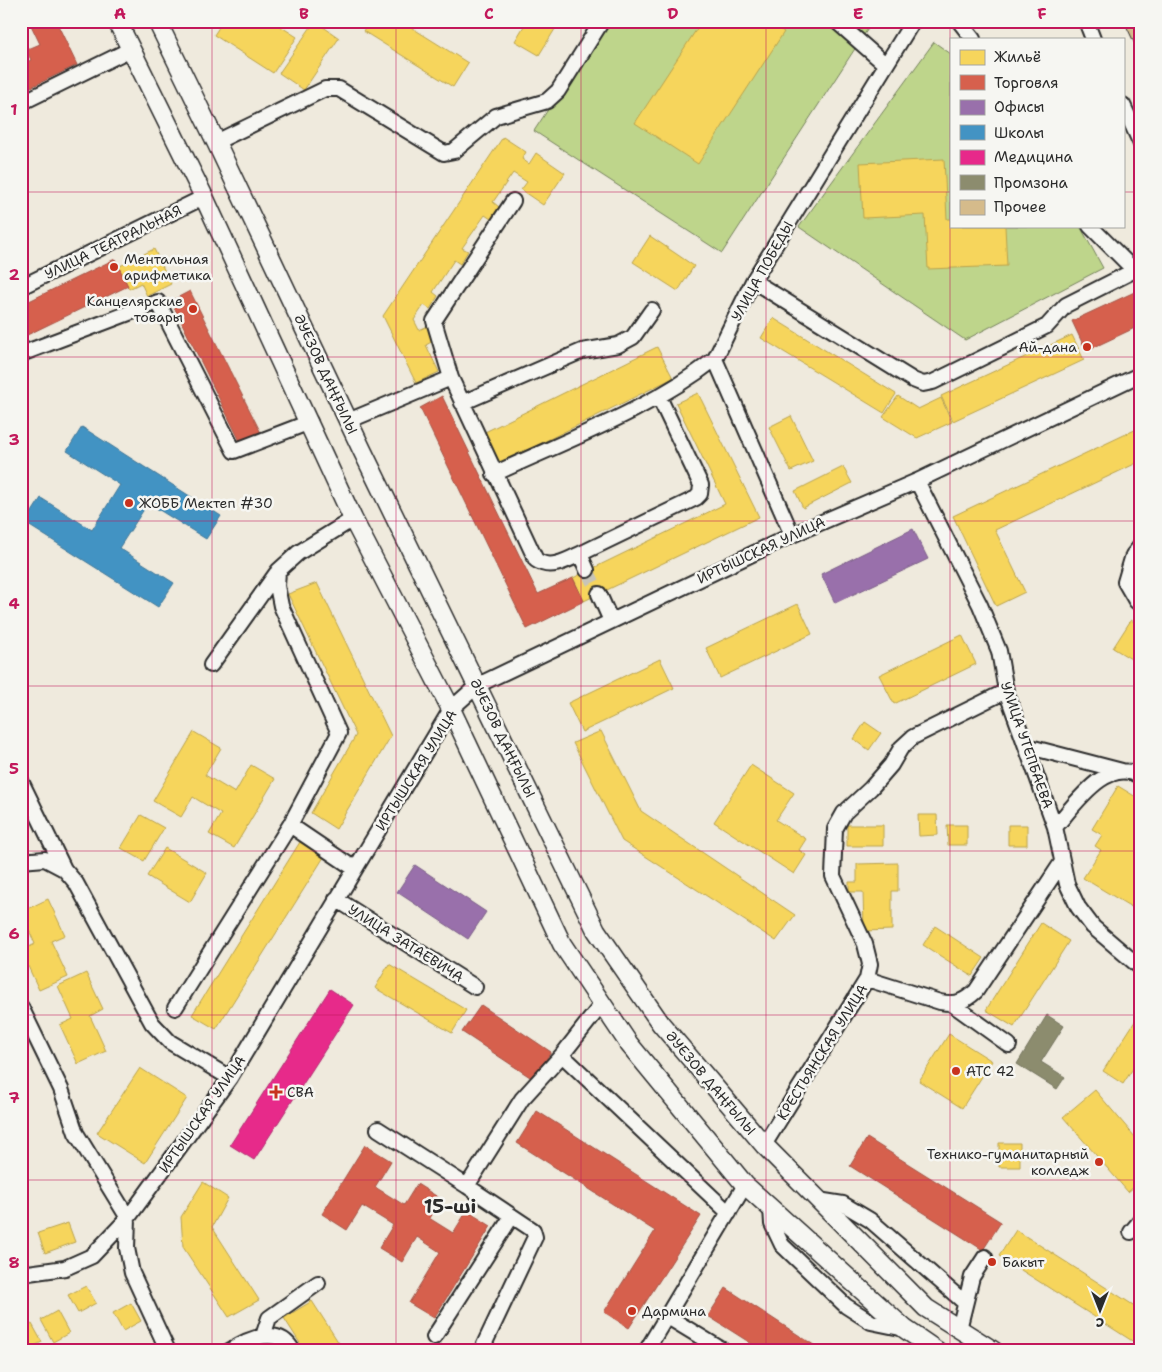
<svg xmlns="http://www.w3.org/2000/svg" width="1162" height="1372" viewBox="0 0 1162 1372" font-family="'Shantell Sans',sans-serif">
	<style>
		.green { fill: #bed58b; stroke: #74805b }
		.homes { fill: #f6d55c; stroke: #b9a24d }
		.shops { fill: #d6604d; stroke: #a35043 }
		.offices { fill: #9970ab; stroke: #785b85 }
		.schools { fill: #4393c3; stroke: #3c7495 }
		.health { fill: #e7298a; stroke: #af2a6e }
		.industry { fill: #8c8c6e; stroke: #6f6f5a }
		.building { fill: #d5bb8b; stroke: #2b2b2b }
		.lines { fill: none; stroke-linecap: round; stroke-linejoin: round }
		.minor-tunnel { stroke: #c8c4b9; stroke-width: 14; stroke-dasharray: 14 7; stroke-linecap: butt }
		.minor-casing { stroke: #2b2b2b; stroke-width: 18 }
		.major-casing { stroke: #2b2b2b; stroke-width: 21 }
		.minor { stroke: #f6f6f2; stroke-width: 14 }
		.major { stroke: #f6f6f2; stroke-width: 18 }
		.grid { fill: none; stroke: #c2185b; stroke-width: 1; stroke-opacity: 0.55 }
		.poi-dot { fill: #c8321e; stroke: #f6f6f2; stroke-width: 2 }
		.labels { text-anchor: middle; stroke-width: 5; stroke-linejoin: round; paint-order: stroke }
		.street-label { font-size: 14px; fill: #2b2b2b; stroke: #f6f6f2 }
		.poi-label { font-size: 14px; fill: #2b2b2b; stroke: #f6f6f2; text-anchor: start }
		.district-label { font-size: 19px; font-weight: bold; fill: #2b2b2b; stroke: #f6f6f2 }
		.neatline { fill: none; stroke: #c2185b; stroke-width: 2 }
		.grid-label { font-size: 16px; text-anchor: middle; font-weight: bold; fill: #c2185b }
	</style>
	<rect width="100%" height="100%" fill="#efeadd"/>
	<filter id="ink" filterUnits="userSpaceOnUse"><feTurbulence type="fractalNoise" baseFrequency=".02" numOctaves="2"/><feDisplacementMap in="SourceGraphic" scale="10" xChannelSelector="R" yChannelSelector="G"/><feConvolveMatrix kernelMatrix="1 2 1 2 8 2 1 2 1" color-interpolation-filters="sRGB"/></filter>
	<g filter="url(#ink)">
		<path class="green" d="M606,21H873L722,253L534,131Z
			M934,42L951,54V226H1080L1103,268L965,340L799,227Z"/>
		<path class="homes" d="M223,21H272L297,37L273,73L214,35Z
			M315,21L339,38L304,90L279,73Z
			M369,21H401L468,63L453,87L363,31Z
			M527,21H560L539,55L515,41Z
			M702,21H768L784,32L698,164L635,123Z
			M503,137L526,152L522,159L529,164L536,153L565,173L543,205L521,190L527,182L513,173L493,202L499,207L491,219L485,215L462,248L468,251L460,264L454,260L433,292L438,296L430,309L424,305L414,320L419,330L428,326L435,340L426,345L439,372L416,383L383,316Z
			M944,159L947,219H951V226H1005L1007,266L928,269L925,215L863,218L860,163Z
			M650,236L694,266L678,291L633,262Z
			M154,249L171,284L147,296L141,283L129,289L118,267Z
			M773,318L896,394L884,413L761,338Z
			M1072,335L1084,360L953,421L941,396Z
			M657,347L673,378L499,464L483,433Z
			M698,393L759,517L584,601L573,578L725,504L676,403Z
			M898,396L918,409L941,398L952,422L917,438L883,417Z
			M791,416L813,461L791,471L769,427Z
			M1141,427V461L995,530L1025,592L996,606L953,516Z
			M843,467L852,483L803,508L795,491Z
			M317,583L391,736L336,829L311,813L356,735L288,594Z
			M798,604L812,634L720,678L706,648Z
			M1131,620L1141,626V665L1113,648Z
			M962,635L976,664L894,704L879,675Z
			M660,659L674,688L582,732L568,703Z
			M865,722L881,733L869,750L854,739Z
			M601,731L641,811L795,915L776,941L622,841L573,743Z
			M194,732L221,748L205,775L235,793L251,765L275,779L234,848L209,834L221,814L193,797L181,817L153,801Z
			M751,765L794,793L776,820L806,839L799,850L806,855L794,874L714,822Z
			M1118,786L1141,800V906L1138,911L1083,878L1101,850L1095,846L1102,835L1092,829Z
			M141,815L164,828L144,861L121,848Z
			M918,815H937L938,835L919,836Z
			M847,825H883V846H847Z
			M947,825H967V845H948Z
			M1008,825H1027V845H1008Z
			M300,842L324,857L216,1029L192,1015Z
			M165,848L207,873L190,902L147,876Z
			M898,863V891H892V930L864,931L863,892H849V882H857V864Z
			M48,899L65,935L51,941L68,977L39,990L21,951L35,944L21,912Z
			M1041,923L1069,941L1014,1027L986,1010Z
			M935,926L984,958L972,976L923,945Z
			M389,964L466,1010L452,1033L375,988Z
			M86,973L103,1009L90,1016L106,1051L78,1064L60,1025L73,1019L58,986Z
			M1141,1012V1056L1123,1084L1103,1071Z
			M949,1034L992,1061L962,1108L919,1081Z
			M140,1068L187,1098L145,1163L97,1133Z
			M1095,1090L1141,1144V1181L1128,1192L1063,1117Z
			M999,1143H1020V1167H999Z
			M203,1182L228,1198L212,1227L259,1300L229,1317L183,1247L181,1217Z
			M68,1223L75,1242L45,1253L38,1233Z
			M1016,1230L1141,1310V1339L1137,1344L999,1256Z
			M86,1286L96,1303L78,1313L68,1295Z
			M312,1301L344,1351H305L284,1318Z
			M131,1303L141,1321L123,1331L113,1313Z
			M57,1311L69,1333L53,1342L41,1320Z
			M32,1324L42,1342L24,1351L21,1346V1330Z"/>
		<path class="shops" d="M29,21H56L77,65L31,87L21,65L31,60L26,50L40,44Z
			M115,259L128,286L21,338V305Z
			M1141,289V325L1086,351L1072,321Z
			M190,291L261,433L241,443L171,301Z
			M442,396L538,594L573,578L584,601L527,629L420,408Z
			M481,1005L551,1052L533,1079L462,1032Z
			M537,1111L701,1216L629,1328L604,1312L655,1231L517,1143Z
			M867,1138L1001,1222L983,1250L850,1166Z
			M365,1145L391,1161L375,1187L404,1205L417,1184L441,1199L429,1218L453,1233L467,1211L491,1226L434,1318L409,1303L440,1252L417,1237L402,1262L379,1248L393,1225L362,1206L347,1230L322,1214Z
			M726,1288L823,1351H763L708,1316Z"/>
		<path class="offices" d="M913,529L928,559L835,603L821,574Z
			M415,865L486,912L468,939L397,892Z"/>
		<path class="schools" d="M82,427L221,516L206,539L148,503L119,548L174,583L158,607L25,523L41,498L92,530L120,485L67,451Z"/>
		<path class="health" d="M330,989L354,1005L254,1160L230,1145Z"/>
		<path class="industry" d="M1047,1015L1064,1026L1041,1062L1065,1077L1057,1089L1017,1064Z"/>
		<path class="building" d="M1124,21H1141V57Z"/>
		<g class="lines">
			<path class="minor-tunnel" d="M587,570L599,594"/>
			<defs>
				<path id="minor" d="M836,21L886,65
					M959,21L973,39
					M1086,21L1093,39
					M21,103L131,49
					M1123,105L1141,144
					M216,142L325,89H339L444,153L454,151L496,116L547,101L558,91L602,21
					M513,201L434,321L451,378L536,560C550,570 566,561 580,554L587,570
					M1090,226L1134,270
					M753,281L913,380L923,384L933,382L1047,326L1066,305L1141,267
					M21,287L204,197
					M21,354L158,302L234,451L310,422
					M462,403L582,351L618,345L633,337L652,310
					M348,421L451,378
					M494,474C569,439 650,410 715,359
					M917,481L980,605L999,651L1006,691L1055,827L1067,884L1078,907L1093,927L1141,968
					M792,535L715,359L753,281L913,21
					M1141,545L1133,555L1125,582L1136,601L1141,605
					M580,554L696,498L700,494L701,485L659,397
					M599,594L611,621
					M211,665L278,571
					M1026,746L1122,771
					M21,781L64,869L76,883L152,1023L170,1042L230,1078
					M290,825L339,733L281,606L277,586L278,571L298,553L353,519
					M1055,827C1074,806 1108,754 1141,777
					M21,861L45,859L64,869
					M336,899L475,987
					M867,979L940,1002C956,1005 964,1002 976,991L1062,862
					M952,1004L1009,1045
					M21,1007L61,1089L76,1133L128,1218L127,1248L132,1273L168,1351
					M175,1008L290,825L355,869
					M562,1055L729,1213
					M378,1129L467,1186
					M764,1145L867,979L870,964L865,944L833,876L835,829L844,813L871,788L891,765L901,748L913,737L1006,691
					M818,1200L843,1204L870,1220L965,1303
					M771,1208L772,1224L782,1245L846,1306L871,1322L905,1329
					M1131,1232L1141,1220
					M21,1274L65,1268L92,1256L128,1218L230,1078L451,709L478,685L792,535L917,481L1141,374
					M668,1317L724,1351
					M959,1329L972,1277L985,1257
					M263,1336L269,1318L318,1283
					M434,1337L512,1216
					M229,1351C249,1338 279,1325 293,1351
					M481,1351L535,1237L533,1230L467,1186L522,1099L562,1055L602,1004
					M646,1351L745,1185"/>
				<path id="major" d="M117,21L204,197L353,519L451,709L562,944L629,1044L745,1185L905,1329L937,1351
					M157,21L216,142L362,450L596,930L661,1024L764,1145L926,1308L994,1351"/>
			</defs>
			<use href="#minor" class="minor-casing"/>
			<use href="#major" class="major-casing"/>
			<use href="#minor" class="minor"/>
			<use href="#major" class="major"/>
		</g>
	</g>
	<path class="grid" d="M212,21V1351M396,21V1351M581,21V1351M766,21V1351M950,21V1351M21,192H951M1123,192H1141M21,357H1141M21,521H1141M21,686H1141M21,851H1141M21,1015H1141M21,1180H1141"/>
	<g class="poi-dot">
		<circle cx="114" cy="267" r="5"/>
		<circle cx="193" cy="309" r="5"/>
		<circle cx="1087" cy="347" r="5"/>
		<circle cx="129" cy="503" r="5"/>
		<circle cx="956" cy="1071" r="5"/>
		<path d="M273.5 1084.5h5v5h5v5h-5v5h-5v-5h-5v-5h5z"/>
		<circle cx="1099" cy="1162" r="5"/>
		<circle cx="992" cy="1262" r="5"/>
		<circle cx="632" cy="1311" r="5"/>
	</g>
	<g class="labels">
		<g class="street-label">
			<text transform="translate(113 242) rotate(-26)" y="5">УЛИЦА ТЕАТРАЛЬНАЯ</text>
			<text transform="translate(762 271) rotate(-61)" y="5">УЛИЦА ПОБЕДЫ</text>
			<text transform="translate(326 374) rotate(65)" y="5">ӘУЕЗОВ ДАҢҒЫЛЫ</text>
			<text transform="translate(761 550) rotate(-25)" y="5">ИРТЫШСКАЯ УЛИЦА</text>
			<text transform="translate(503 738) rotate(64)" y="5">ӘУЕЗОВ ДАҢҒЫЛЫ</text>
			<text transform="translate(1027 745) rotate(71)" y="5">УЛИЦА УТЕПБАЕВА</text>
			<text transform="translate(416 770) rotate(-58)" y="5">ИРТЫШСКАЯ УЛИЦА</text>
			<text transform="translate(406 943) rotate(32)" y="5">УЛИЦА ЗАТАЕВИЧА</text>
			<text transform="translate(822 1052) rotate(-58)" y="5">КРЕСТЬЯНСКАЯ УЛИЦА</text>
			<text transform="translate(711 1083) rotate(50)" y="5">ӘУЕЗОВ ДАҢҒЫЛЫ</text>
			<text transform="translate(202 1114) rotate(-55)" y="5">ИРТЫШСКАЯ УЛИЦА</text>
		</g>
		<g class="poi-label">
			<text x="124" y="264">Ментальная<tspan x="124" dy="16">арифметика</tspan></text>
			<text x="183" y="306" text-anchor="end">Канцелярские<tspan x="183" dy="16">товары</tspan></text>
			<text x="1077" y="352" text-anchor="end">Ай-дана</text>
			<text x="139" y="508">ЖОББ Мектеп #30</text>
			<text x="966" y="1076">АТС 42</text>
			<text x="287" y="1097">СВА</text>
			<text x="1089" y="1159" text-anchor="end">Технико-гуманитарный<tspan x="1089" dy="16">колледж</tspan></text>
			<text x="1002" y="1267">Бакыт</text>
			<text x="642" y="1316">Дармина</text>
		</g>
		<g class="district-label">
			<text x="450" y="1213">15-ші</text>
		</g>
	</g>
	<rect width="1162" height="1372" fill="none" stroke="#f6f6f2" stroke-width="55"/>
	<rect x="950" y="38" width="175" height="190" fill="#f6f6f2" stroke="#a5a5a2"/>
	<rect x="960" y="50" width="25" height="15" fill="#f6d55c" stroke="#a5a5a2"/>
	<text x="994" y="62" font-size="15" fill="#2b2b2b">Жильё</text>
	<rect x="960" y="75" width="25" height="15" fill="#d6604d" stroke="#a5a5a2"/>
	<text x="994" y="88" font-size="15" fill="#2b2b2b">Торговля</text>
	<rect x="960" y="100" width="25" height="15" fill="#9970ab" stroke="#a5a5a2"/>
	<text x="994" y="112" font-size="15" fill="#2b2b2b">Офисы</text>
	<rect x="960" y="125" width="25" height="15" fill="#4393c3" stroke="#a5a5a2"/>
	<text x="994" y="138" font-size="15" fill="#2b2b2b">Школы</text>
	<rect x="960" y="150" width="25" height="15" fill="#e7298a" stroke="#a5a5a2"/>
	<text x="994" y="162" font-size="15" fill="#2b2b2b">Медицина</text>
	<rect x="960" y="175" width="25" height="15" fill="#8c8c6e" stroke="#a5a5a2"/>
	<text x="994" y="188" font-size="15" fill="#2b2b2b">Промзона</text>
	<rect x="960" y="200" width="25" height="15" fill="#d5bb8b" stroke="#a5a5a2"/>
	<text x="994" y="212" font-size="15" fill="#2b2b2b">Прочее</text>
	<g transform="translate(1100 1310) rotate(180)" stroke="#f6f6f2" stroke-width="4" paint-order="stroke">
	<path d="M0-4L9 19L0 12L-9 19Z" fill="#2b2b2b"/>
	<text y="-8" font-size="14" font-weight="bold" text-anchor="middle" fill="#2b2b2b">С</text>
	</g>
	<rect x="28" y="28" width="1106" height="1316" class="neatline"/>
	<g class="grid-label">
		<text x="120" y="19">A</text>
		<text x="304" y="19">B</text>
		<text x="489" y="19">C</text>
		<text x="673" y="19">D</text>
		<text x="858" y="19">E</text>
		<text x="1042" y="19">F</text>
		<text x="14" y="115">1</text>
		<text x="14" y="280">2</text>
		<text x="14" y="445">3</text>
		<text x="14" y="609">4</text>
		<text x="14" y="774">5</text>
		<text x="14" y="939">6</text>
		<text x="14" y="1103">7</text>
		<text x="14" y="1268">8</text>
	</g>
</svg>
